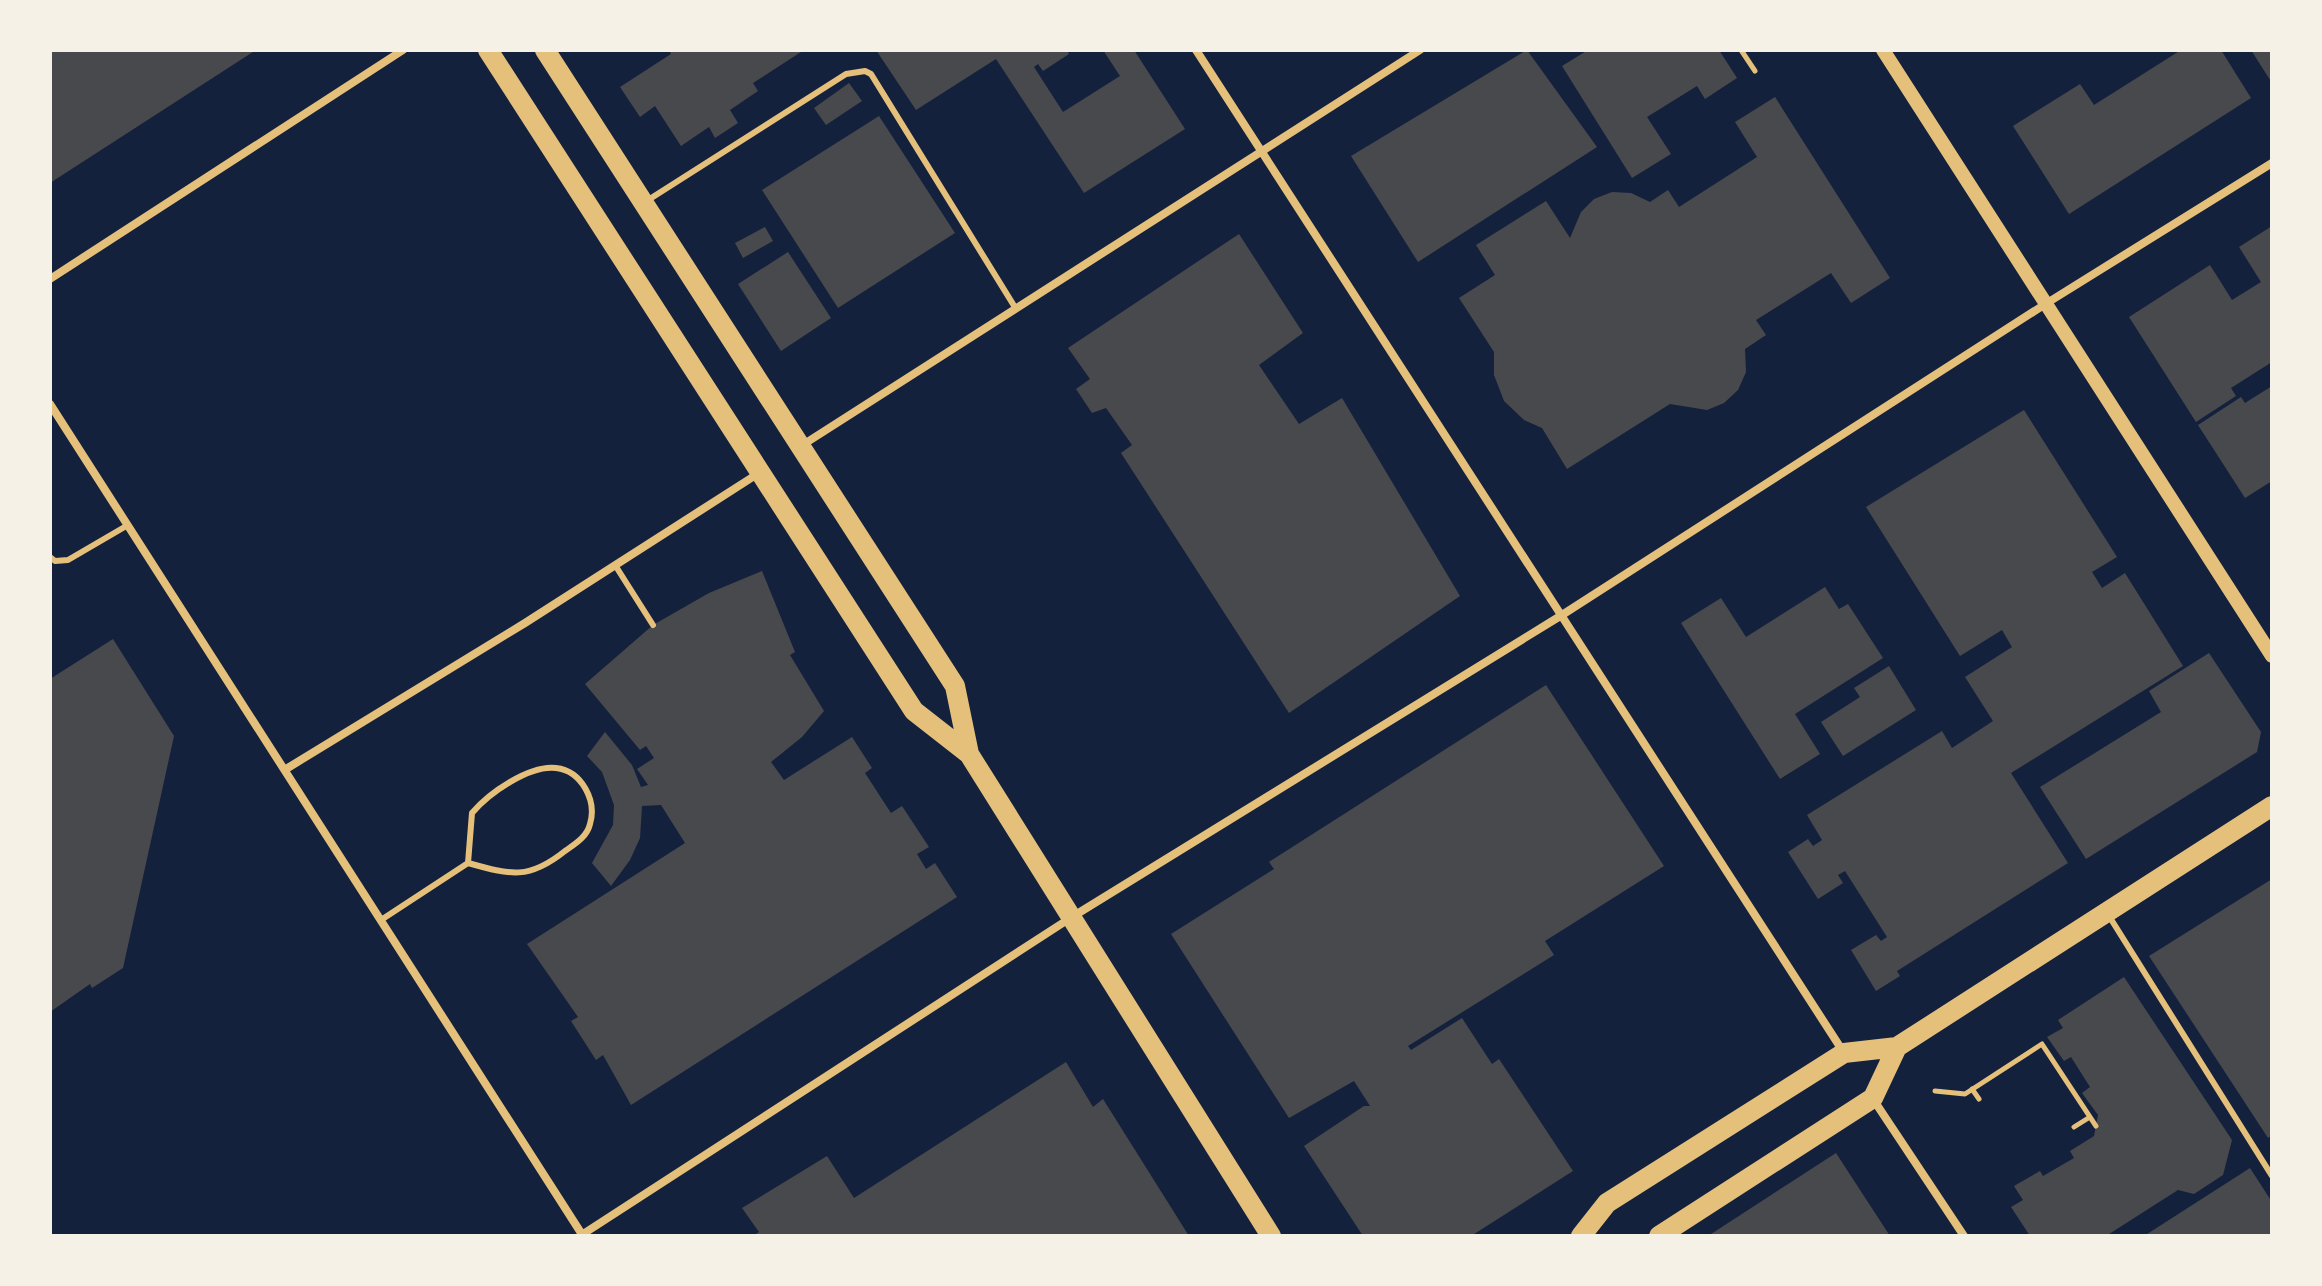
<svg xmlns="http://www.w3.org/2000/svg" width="2322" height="1286" viewBox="0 0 2322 1286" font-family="'Alegreya Sans',sans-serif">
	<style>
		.building { fill: #48494c }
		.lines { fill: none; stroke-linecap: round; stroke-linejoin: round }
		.path { stroke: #e5c07b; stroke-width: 5 }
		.service { stroke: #e5c07b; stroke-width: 6 }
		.minor { stroke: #e5c07b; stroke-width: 8 }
		.tertiary { stroke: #e5c07b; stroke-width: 14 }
		.primary { stroke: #e5c07b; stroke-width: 20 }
	</style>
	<rect width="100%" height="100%" fill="#14213d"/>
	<path class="building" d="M50,50H256L50,183Z
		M669,50H804L753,83L758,91L730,110L738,123L715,138L709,127L681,146L655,106L640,117L620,87L671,54Z
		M876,50H1067L1069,54L1043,71L1038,64L1034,67L1063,112L1120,76L1103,50H1134L1185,129L1084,193L996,59L916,110Z
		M1527,50L1597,147L1418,262L1351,156Z
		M1588,50H1719L1737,78L1705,99L1697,86L1647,117L1671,154L1632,178L1562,66Z
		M2181,50H2221L2251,98L2069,214L2013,126L2080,84L2094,105Z
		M2251,50H2272V83Z
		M849,83L862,101L826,125L814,108Z
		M1775,97L1890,278L1851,303L1831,273L1756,320L1766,335L1745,349L1746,372L1738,390L1724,403L1707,410L1670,404L1567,469L1542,428L1524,420L1504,401L1494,375V352L1459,298L1495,275L1476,245L1546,201L1570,238L1581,212L1594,199L1612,192L1631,193L1650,202L1668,190L1679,207L1757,157L1735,122Z
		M879,116L955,233L838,308L762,190Z
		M2272,226V362L2231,388L2236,396L2196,422L2129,317L2210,265L2232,300L2261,282L2239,247Z
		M765,227L773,241L743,258L735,243Z
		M1239,234L1303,333L1259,365L1299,424L1342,398L1460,596L1289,713L1121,453L1132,445L1106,408L1092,413L1076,389L1090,379L1068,348Z
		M788,252L831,318L781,351L738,284Z
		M2272,386V481L2245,498L2198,425L2241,397L2245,403Z
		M2024,410L2117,557L2092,572L2102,588L2125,573L2183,666L2011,773L2068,863L1897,971L1900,976L1876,991L1851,950L1876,935L1881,941L1887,937L1845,871L1838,875L1843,883L1818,899L1788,852L1808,839L1813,846L1822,840L1807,815L1942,731L1952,748L1993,721L1965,677L2012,647L2002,630L1960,656L1866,507Z
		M762,571L795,652L790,655L824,711L802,737L771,762L784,780L852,737L872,768L865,773L891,813L902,806L929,847L917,854L926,869L935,863L957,897L631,1105L603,1055L596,1060L571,1021L578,1017L527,944L685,843L661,805L642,806L640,838L630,860L611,886L592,863L613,825L614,805L602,772L587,756L605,732L632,765L641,787L648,785L637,769L654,758L646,746L640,750L585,684L653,625L709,593Z
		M1825,587L1839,609L1848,604L1883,658L1795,714L1820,754L1780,779L1681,623L1721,598L1746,637Z
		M113,639L174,736L123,968L92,988L90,984L50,1012V679Z
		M2209,653L2261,732L2257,752L2086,859L2040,787L2161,712L2149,691Z
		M1889,666L1916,710L1843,756L1821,722L1860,697L1854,688Z
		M1546,685L1664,866L1545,941L1554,955L1408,1046L1411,1050L1462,1018L1492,1064L1499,1059L1573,1171L1471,1236H1363L1304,1146L1364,1106H1370L1354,1081L1289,1118L1171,934L1274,869L1269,862Z
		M2272,879V1135L2268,1138L2149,956Z
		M2124,977L2232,1140L2223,1175L2194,1194L2178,1190L2106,1236H2030L2011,1207L2023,1200L2014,1186L2040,1171L2043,1176L2074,1158L2070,1151L2094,1136L2098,1115L2082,1093L2090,1087L2071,1057L2064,1061L2047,1037L2063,1028L2058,1020Z
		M1066,1062L1093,1107L1103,1099L1189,1236H753L759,1232L742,1208L827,1156L854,1198Z
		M1836,1153L1890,1236H1708Z
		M2250,1168L2272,1202V1236H2144Z"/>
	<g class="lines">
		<path class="path" d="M1741,50L1755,71
			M1972,1089L1979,1099
			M1935,1091L1965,1094L2042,1044L2096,1126
			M2074,1127L2090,1117"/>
		<path class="service" d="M645,202L846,74L865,71L871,74L1016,309
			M50,557L55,561L68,560L128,525
			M615,565L653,625
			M2109,916L2272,1176
			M381,920L468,863C511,875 529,880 565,851C575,844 587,837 590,824C597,801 582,771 556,768C529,765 489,793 472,813L468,863"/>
		<path class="minor" d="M1196,50L1844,1053
			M50,279L403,50
			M50,404L583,1236
			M801,446L1420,50
			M286,769L525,623L759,473
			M1873,1099L1964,1236
			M580,1236L1072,917L1562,615L2047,303L2272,163"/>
		<path class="tertiary" d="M1883,50L2272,656"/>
		<path class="primary" d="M488,50L914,711L969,754L1271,1236
			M545,50L955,686L969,754
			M1581,1236L1607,1203L1844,1053L1897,1047L2272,806
			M1659,1236L1873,1098L1897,1047"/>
	</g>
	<rect width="2322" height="1286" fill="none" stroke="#f6f1e7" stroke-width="104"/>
</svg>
